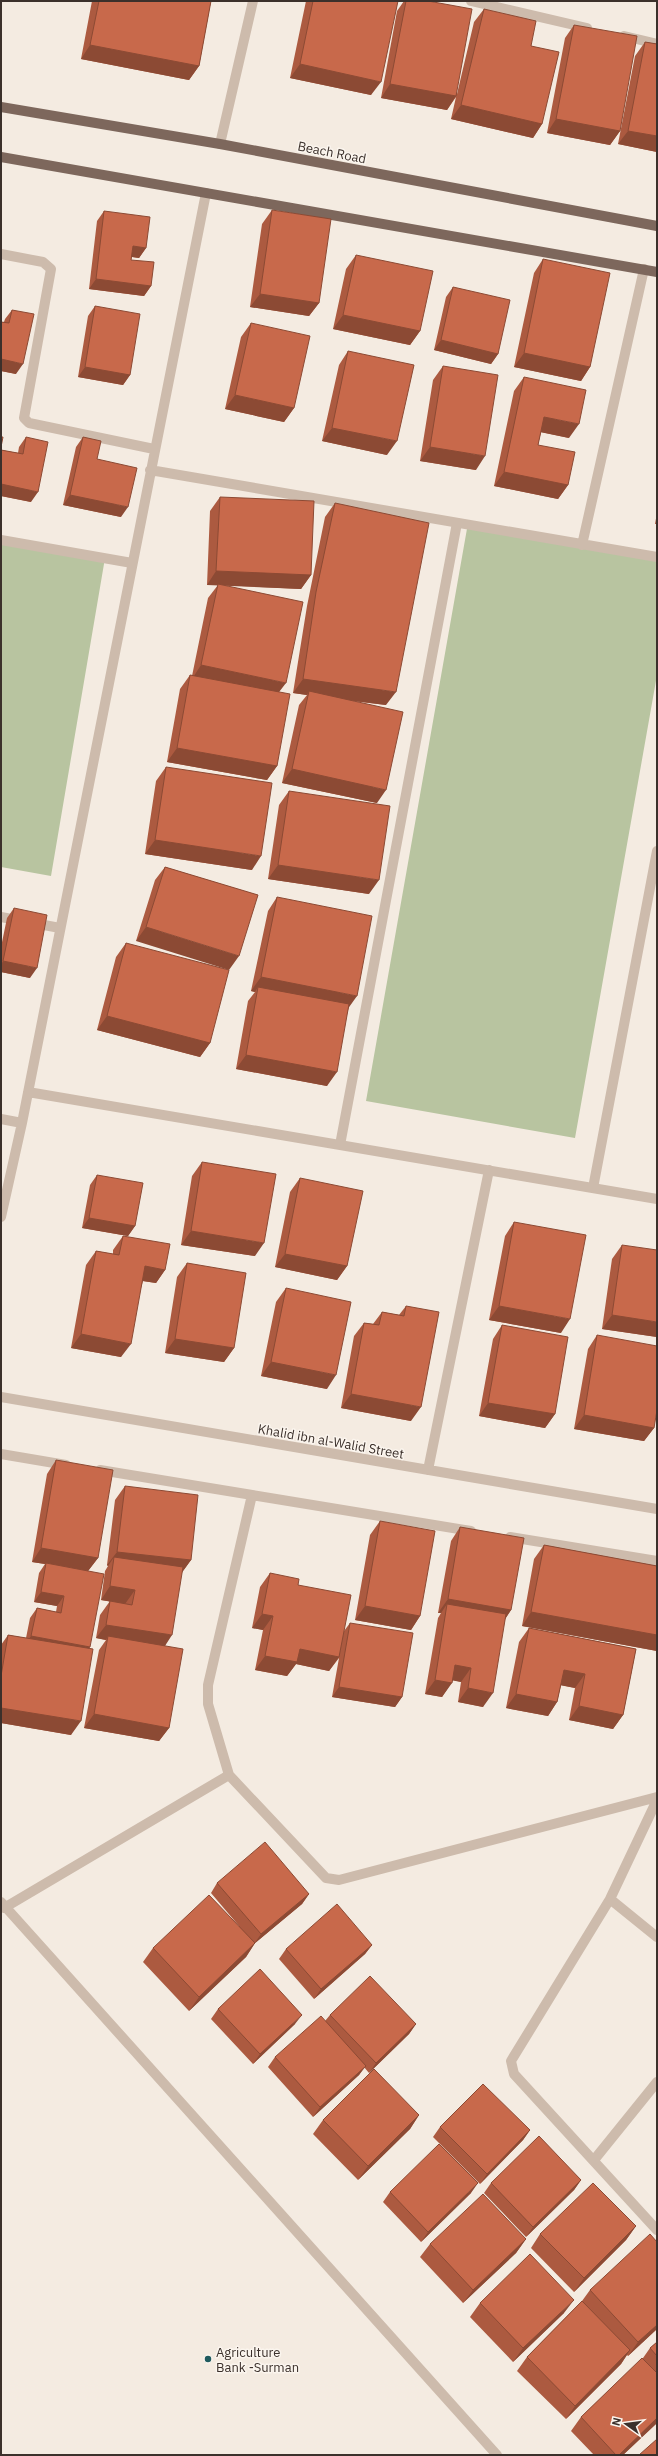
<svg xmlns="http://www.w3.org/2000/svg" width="658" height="2456" viewBox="0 0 658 2456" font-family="'IBM Plex Sans',sans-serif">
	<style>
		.green { fill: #b8c4a0 }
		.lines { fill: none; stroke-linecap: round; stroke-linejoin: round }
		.minor { stroke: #cdbbac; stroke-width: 10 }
		.major { stroke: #7d675c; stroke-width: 10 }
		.wall { fill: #ac5a40 }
		.shaded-wall { fill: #8c4a34 }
		.building { fill: #c8694b; stroke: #8c4a34 }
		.poi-dot { fill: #1f5a5e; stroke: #fbf5ee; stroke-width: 1.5 }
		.labels { text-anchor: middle; stroke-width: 3; stroke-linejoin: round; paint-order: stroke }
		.street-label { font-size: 13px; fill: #3b302b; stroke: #fbf5ee }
		.poi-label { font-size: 13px; fill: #3b302b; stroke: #fbf5ee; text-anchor: start }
	</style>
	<rect width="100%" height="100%" fill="#f4ebe1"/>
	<path class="green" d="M468,523L657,557V675L575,1138L366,1101Z
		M1,540L105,558L51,876L1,867Z"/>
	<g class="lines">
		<path class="minor" d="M471,1L587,28
			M624,36L657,44
			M220,144L253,1
			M1,254L43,262L51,269L24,418L29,423L154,449
			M150,470L657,557
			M1,540L132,563
			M582,545L644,269
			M1,917L60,928
			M28,1092L657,1199
			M1,1119L22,1123
			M340,1145L457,523
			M593,1188L657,851
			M1,1217L22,1123L206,193
			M1,1397L657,1509
			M1,1454L66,1465
			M100,1470L471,1531
			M428,1470L489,1170
			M252,1495L208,1685V1704L229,1775L326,1878L339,1880L657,1797
			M510,1537L657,1561
			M657,1800L610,1899L511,2061L514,2074L657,2230
			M610,1899L657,1937
			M1,1902L497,2455
			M4,1908L229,1775
			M594,2160L657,2082"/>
		<path class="major" d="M1,107L220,144L657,226
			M1,157L657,272"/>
	</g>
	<path class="wall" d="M92,1H211L199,66L189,80L81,59Z
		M306,1H398L371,95L290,78Z
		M404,1H428L457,94L474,22L484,9L531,46L542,124L533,138L451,119L456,97L447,110L381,98L397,11Z
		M574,25L620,131L610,145L547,133L565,38Z
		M645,42L657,44V152L618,144L635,56Z
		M272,210L319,303L309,316L250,307L262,224Z
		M104,211L146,248L139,258L132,257L131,260L151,286L144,296L89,289L97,221Z
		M356,255L420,331L410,345L333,329L346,269Z
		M543,259L590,367L581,381L514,367L534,273Z
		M453,287L498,354L491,364L434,350L446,297Z
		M95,306L130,375L123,385L78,377L88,316Z
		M12,310L16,374L1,371V322H4L5,319Z
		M251,323L294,408L284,422L225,409L241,337Z
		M348,351L387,455L322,441L339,365Z
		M443,366L476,470L420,461L433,380Z
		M524,377L569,438L541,432L538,445L568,485L558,499L494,486L514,391Z
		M26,437L31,502L1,496V450L18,453L19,447Z
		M83,437L97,459L121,517L63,505L76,447Z
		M220,497L311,575L301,589L221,585L279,692L277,766L267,780L167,762L180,689L190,675L192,676L208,598L218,585H207L210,511Z
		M335,503L386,705L352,701L377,803L282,783L299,705L307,695L293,693L307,606L325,517Z
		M657,513V524H655Z
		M166,767L252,870L145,854L156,781Z
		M289,791L369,894L268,879L279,805Z
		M165,867L258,895L136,941L155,880Z
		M277,897L349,1007L327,1086L236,1069L248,1001L255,992L251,991L268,911Z
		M14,908L30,978L1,972V947L7,918Z
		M126,943L210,1043L200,1057L97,1030L116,957Z
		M202,1162L255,1256L181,1245L192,1176Z
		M97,1175L135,1226L128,1236L82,1228L90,1185Z
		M300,1178L347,1266L337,1280L275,1267L290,1192Z
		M514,1222L561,1333L489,1320L505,1236Z
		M123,1236L165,1270L156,1283L143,1281L121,1357L71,1348L86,1265L96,1251L113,1254V1250Z
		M622,1245L657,1337L602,1329L612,1259Z
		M187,1263L234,1348L224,1362L165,1353L177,1277Z
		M286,1288L327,1389L261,1376L276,1302Z
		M406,1306L411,1421L341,1408L354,1336L364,1323L373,1324L382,1312L399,1315Z
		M502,1325L555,1414L545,1428L479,1416L493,1339Z
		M597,1335L654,1428L644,1441L574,1429L588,1349Z
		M56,1460L98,1558L88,1571L90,1647L88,1649L71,1735L1,1723V1645L8,1635L26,1638L30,1618L37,1608L56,1612L57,1606L34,1602L39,1573L45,1564L32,1562L47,1474Z
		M125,1486L191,1560L182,1572L165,1646L169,1728L159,1741L84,1728L99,1650L106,1640L96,1638L100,1615L110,1601L125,1604L101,1600L105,1571L108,1566L107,1565L115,1500Z
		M380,1521L420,1616L411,1630L355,1620L370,1535Z
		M460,1527L511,1610L505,1619L483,1707L458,1702L461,1682L453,1680L442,1697L425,1694L438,1618L441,1613H438L451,1541Z
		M544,1545L657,1566V1651L522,1626L534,1559Z
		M270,1573L298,1585L344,1631L350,1623L402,1697L395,1707L332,1697L339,1658L329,1671L296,1664L287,1676L255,1670L263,1630L252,1628L260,1587Z
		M529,1628L636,1649L623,1715L613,1729L569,1720L575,1688L561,1685L557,1702L548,1716L506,1708L519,1642Z
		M217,1883L309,1894L302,1904L255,1943L246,1957L189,2011L143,1962L153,1948L239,1926L211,1893Z
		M372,1945L365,1954L314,1999L279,1959L286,1949Z
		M218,2009L295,2024L253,2064L211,2019Z
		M330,2015L416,2024L409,2034L369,2073L364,2067L359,2075L313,2117L268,2067L275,2057L325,2021Z
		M419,2115L410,2129L358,2180L313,2134L323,2120Z
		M440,2127L530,2130L523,2140L480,2184L433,2137Z
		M581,2180L574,2190L526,2237L484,2193L491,2183Z
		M390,2192L471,2193L421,2242L383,2202Z
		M636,2226L626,2240L574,2292L531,2248L540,2234Z
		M526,2239L516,2253L463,2303L420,2257L430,2244Z
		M657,2242V2329L628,2356L627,2355L621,2364L566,2419L517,2371L527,2357L582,2301L590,2290Z
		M480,2303L564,2313L513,2362L470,2317Z
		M657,2342V2423L623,2455H594L571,2431L581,2417L643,2358L650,2348Z"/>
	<path class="shaded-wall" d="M90,45L199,66L189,80L81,59Z
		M300,64L381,82L371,95L290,78Z
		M390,84L456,96L447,110L381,98Z
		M461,105L542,124L533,138L451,119Z
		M556,119L620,131L610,145L547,133Z
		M628,131L657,136V152L618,144Z
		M133,246L146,248L139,258L126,256Z
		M96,279L151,286L144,296L89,289Z
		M260,294L319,303L309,316L250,307Z
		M343,315L420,331L410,345L333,329Z
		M441,340L498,354L491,364L434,350Z
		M524,353L590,367L581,381L514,367Z
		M1,359L23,364L16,374L1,371Z
		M85,367L130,375L123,385L78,377Z
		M235,395L294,408L284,422L225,409Z
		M544,417L579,424L569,438L535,431Z
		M332,428L397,441L387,455L322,441Z
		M430,447L485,456L476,470L420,461Z
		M504,472L568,485L558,499L494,486Z
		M1,484L38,492L31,502L1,496Z
		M70,495L128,507L121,517L63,505Z
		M216,571L311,575L301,589L207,585Z
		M201,665L286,683L276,696L192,679Z
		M303,679L396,692L386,705L308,695L309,691L307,695L293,693Z
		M177,748L277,766L267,780L167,762Z
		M292,769L386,790L377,803L282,783Z
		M155,840L261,856L252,870L145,854Z
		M278,865L379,880L369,894L268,879Z
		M146,927L239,956L229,970L136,941Z
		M3,961L37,968L30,978L1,972V965Z
		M261,977L357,996L347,1010L258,987L255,992L251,991Z
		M107,1016L210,1043L200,1057L97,1030Z
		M246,1055L337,1072L327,1086L236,1069Z
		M89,1218L135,1226L128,1236L82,1228Z
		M191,1231L264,1243L255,1256L181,1245Z
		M285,1254L347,1266L337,1280L275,1267Z
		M145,1266L165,1270L156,1283L136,1280Z
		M499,1306L570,1319L561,1333L489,1320Z
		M612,1315L657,1322V1337L602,1329Z
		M81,1334L131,1344L121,1357L71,1348Z
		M175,1339L234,1348L224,1362L165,1353Z
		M271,1362L336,1375L327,1389L261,1376Z
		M351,1394L421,1407L411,1421L341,1408Z
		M488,1403L555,1414L545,1428L479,1416Z
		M584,1415L654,1428L644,1441L574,1429Z
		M41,1548L98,1558L88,1571L46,1563L45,1564L32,1562Z
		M117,1552L191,1560L181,1574L114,1557L108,1566L107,1565Z
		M110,1586L135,1590L125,1604L101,1600Z
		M41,1592L64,1596L57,1606L34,1602Z
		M448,1599L511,1610L502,1624L447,1604L441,1613H438Z
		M365,1606L420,1616L411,1630L355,1620Z
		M531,1612L657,1635V1651L522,1626Z
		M262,1614L273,1616L263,1630L252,1628Z
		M106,1625L172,1635L163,1649L108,1636L106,1640L96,1638Z
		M31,1636L90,1647L83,1657L24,1645Z
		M300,1649L339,1657L329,1671L296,1664L287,1676L255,1670L265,1656Z
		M455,1665L471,1668L461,1682L445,1679Z
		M564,1670L585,1674L575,1688L554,1684Z
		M435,1680L452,1683L442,1697L425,1694Z
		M339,1687L402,1697L395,1707L332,1697Z
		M468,1688L493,1693L483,1707L458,1702Z
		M516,1694L557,1702L548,1716L506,1708Z
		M579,1706L623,1715L613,1729L569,1720Z
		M1,1708L81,1721L71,1735L1,1723Z
		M94,1714L169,1728L159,1741L84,1728Z
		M309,1894L302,1904L254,1944L261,1934Z
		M255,1943L246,1957L189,2011L199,1997Z
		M372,1945L365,1954L314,1999L321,1989Z
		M302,2015L295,2024L253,2064L260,2054Z
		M416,2024L409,2034L369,2073L376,2063Z
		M366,2066L359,2075L313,2117L320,2107Z
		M419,2115L410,2129L358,2180L368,2166Z
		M530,2130L523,2140L480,2184L487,2174Z
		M581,2180L574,2190L526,2237L533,2227Z
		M478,2183L471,2193L421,2242L428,2232Z
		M636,2226L626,2240L574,2292L584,2278Z
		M526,2239L516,2253L463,2303L473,2290Z
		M574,2300L564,2313L513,2362L523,2348Z
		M657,2325V2329L628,2356L638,2342Z
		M630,2350L621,2364L566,2419L575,2406Z
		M657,2418V2423L623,2455H619Z"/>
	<path class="building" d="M99,1H211L199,66L90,45Z
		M313,1H398L381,82L300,64Z
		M406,1H428L472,9L456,96L390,84Z
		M484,9L536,21L531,46L559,52L542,124L461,105Z
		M574,25L637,36L620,131L556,119Z
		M645,42L657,44V136L628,131Z
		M272,210L331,219L319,303L260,294Z
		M104,211L150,217L146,248L133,246L131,260L154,262L151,286L96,279Z
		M356,255L433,271L420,331L343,315Z
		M543,259L610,273L590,367L524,353Z
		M453,287L510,300L498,354L441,340Z
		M95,306L140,314L130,375L85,367Z
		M12,310L34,314L23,364L1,359V322L9,323Z
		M251,323L310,336L294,408L235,395Z
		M348,351L414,365L397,441L332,428Z
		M443,366L498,375L485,456L430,447Z
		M524,377L586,390L579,424L544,417L538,445L575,452L568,485L504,472Z
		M1,437H3L1,447Z
		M26,437L48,442L38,492L1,484V450L23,454Z
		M83,437L101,441L97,459L137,468L128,507L70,495Z
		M220,497L314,501L311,575L216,571Z
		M335,503L429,523L396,692L303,679L316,592Z
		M218,584L303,602L286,683L201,665Z
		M190,675L290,694L277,766L177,748Z
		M309,691L403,712L386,790L292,769Z
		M166,767L272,783L261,856L155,840Z
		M289,791L390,806L379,880L278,865Z
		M165,867L258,895L239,956L146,927Z
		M277,897L372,916L357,996L261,977Z
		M14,908L47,915L37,968L3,961Z
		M126,943L229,970L210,1043L107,1016Z
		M258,987L349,1004L337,1072L246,1055Z
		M202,1162L276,1174L264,1243L191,1231Z
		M97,1175L143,1183L135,1226L89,1218Z
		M300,1178L363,1191L347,1266L285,1254Z
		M514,1222L586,1235L570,1319L499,1306Z
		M123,1236L170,1244L165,1270L145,1266L131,1344L81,1334L96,1251L119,1255Z
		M622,1245L657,1250V1322L612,1315Z
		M187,1263L246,1273L234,1348L175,1339Z
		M286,1288L351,1302L336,1375L271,1362Z
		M406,1306L439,1312L421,1407L351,1394L364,1323L379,1325L382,1312L404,1316Z
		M502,1325L568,1337L555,1414L488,1403Z
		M597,1335L657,1346V1410L654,1428L584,1415Z
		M56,1460L113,1470L98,1558L41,1548Z
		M125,1486L198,1495L191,1560L117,1552Z
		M380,1521L435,1531L420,1616L365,1606Z
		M460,1527L524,1538L511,1610L448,1599Z
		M544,1545L657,1566V1635L531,1612Z
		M114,1557L183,1567L172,1635L106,1625L110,1601L132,1605L135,1590L110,1586Z
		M46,1563L104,1574L90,1647L31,1636L37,1608L61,1613L64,1596L41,1592Z
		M270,1573L299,1579L298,1585L351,1595L339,1657L300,1649L297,1662L265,1656L273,1616L262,1614Z
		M447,1604L506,1614L493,1693L468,1688L471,1668L455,1665L452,1683L435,1680Z
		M350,1623L413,1633L402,1697L339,1687Z
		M529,1628L636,1649L623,1715L579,1706L585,1674L564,1670L557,1702L516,1694Z
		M8,1635L93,1649L81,1721L1,1708V1676Z
		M108,1636L183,1649L169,1728L94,1714Z
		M265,1842L309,1894L261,1934L217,1883Z
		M209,1895L255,1943L199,1997L153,1948Z
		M337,1904L372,1945L321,1989L286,1949Z
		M260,1969L302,2015L260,2054L218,2009Z
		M370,1976L416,2024L376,2063L330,2015Z
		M321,2016L366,2066L320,2107L275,2057Z
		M374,2069L419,2115L368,2166L323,2120Z
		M483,2084L530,2130L487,2174L440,2127Z
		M539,2136L581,2180L533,2227L491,2183Z
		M439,2144L478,2183L428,2232L390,2192Z
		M593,2183L636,2226L584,2278L540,2234Z
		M483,2194L526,2239L473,2290L430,2244Z
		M650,2234L657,2242V2325L638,2342L590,2290Z
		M530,2254L574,2300L523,2348L480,2303Z
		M582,2301L630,2350L575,2406L527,2357Z
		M657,2342V2356L650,2348Z
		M642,2358L657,2373V2418L619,2455H616L581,2417Z
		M657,2439V2455H639Z"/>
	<circle class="poi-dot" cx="208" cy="2359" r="4"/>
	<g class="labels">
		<g class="street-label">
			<text transform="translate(332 152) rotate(11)" y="5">Beach Road</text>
			<text transform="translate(331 1441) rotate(10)" y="5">Khalid ibn al-Walid Street</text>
		</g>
		<g class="poi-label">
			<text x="216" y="2357">Agriculture<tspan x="216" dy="15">Bank -Surman</tspan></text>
		</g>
	</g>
	<rect width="658" height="2456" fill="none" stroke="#3b302b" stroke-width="4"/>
	<g transform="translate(626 2424) rotate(284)" stroke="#fbf5ee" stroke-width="3" paint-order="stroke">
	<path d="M0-3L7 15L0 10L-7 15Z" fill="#3b302b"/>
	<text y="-6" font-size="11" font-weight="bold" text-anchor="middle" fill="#3b302b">N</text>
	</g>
</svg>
